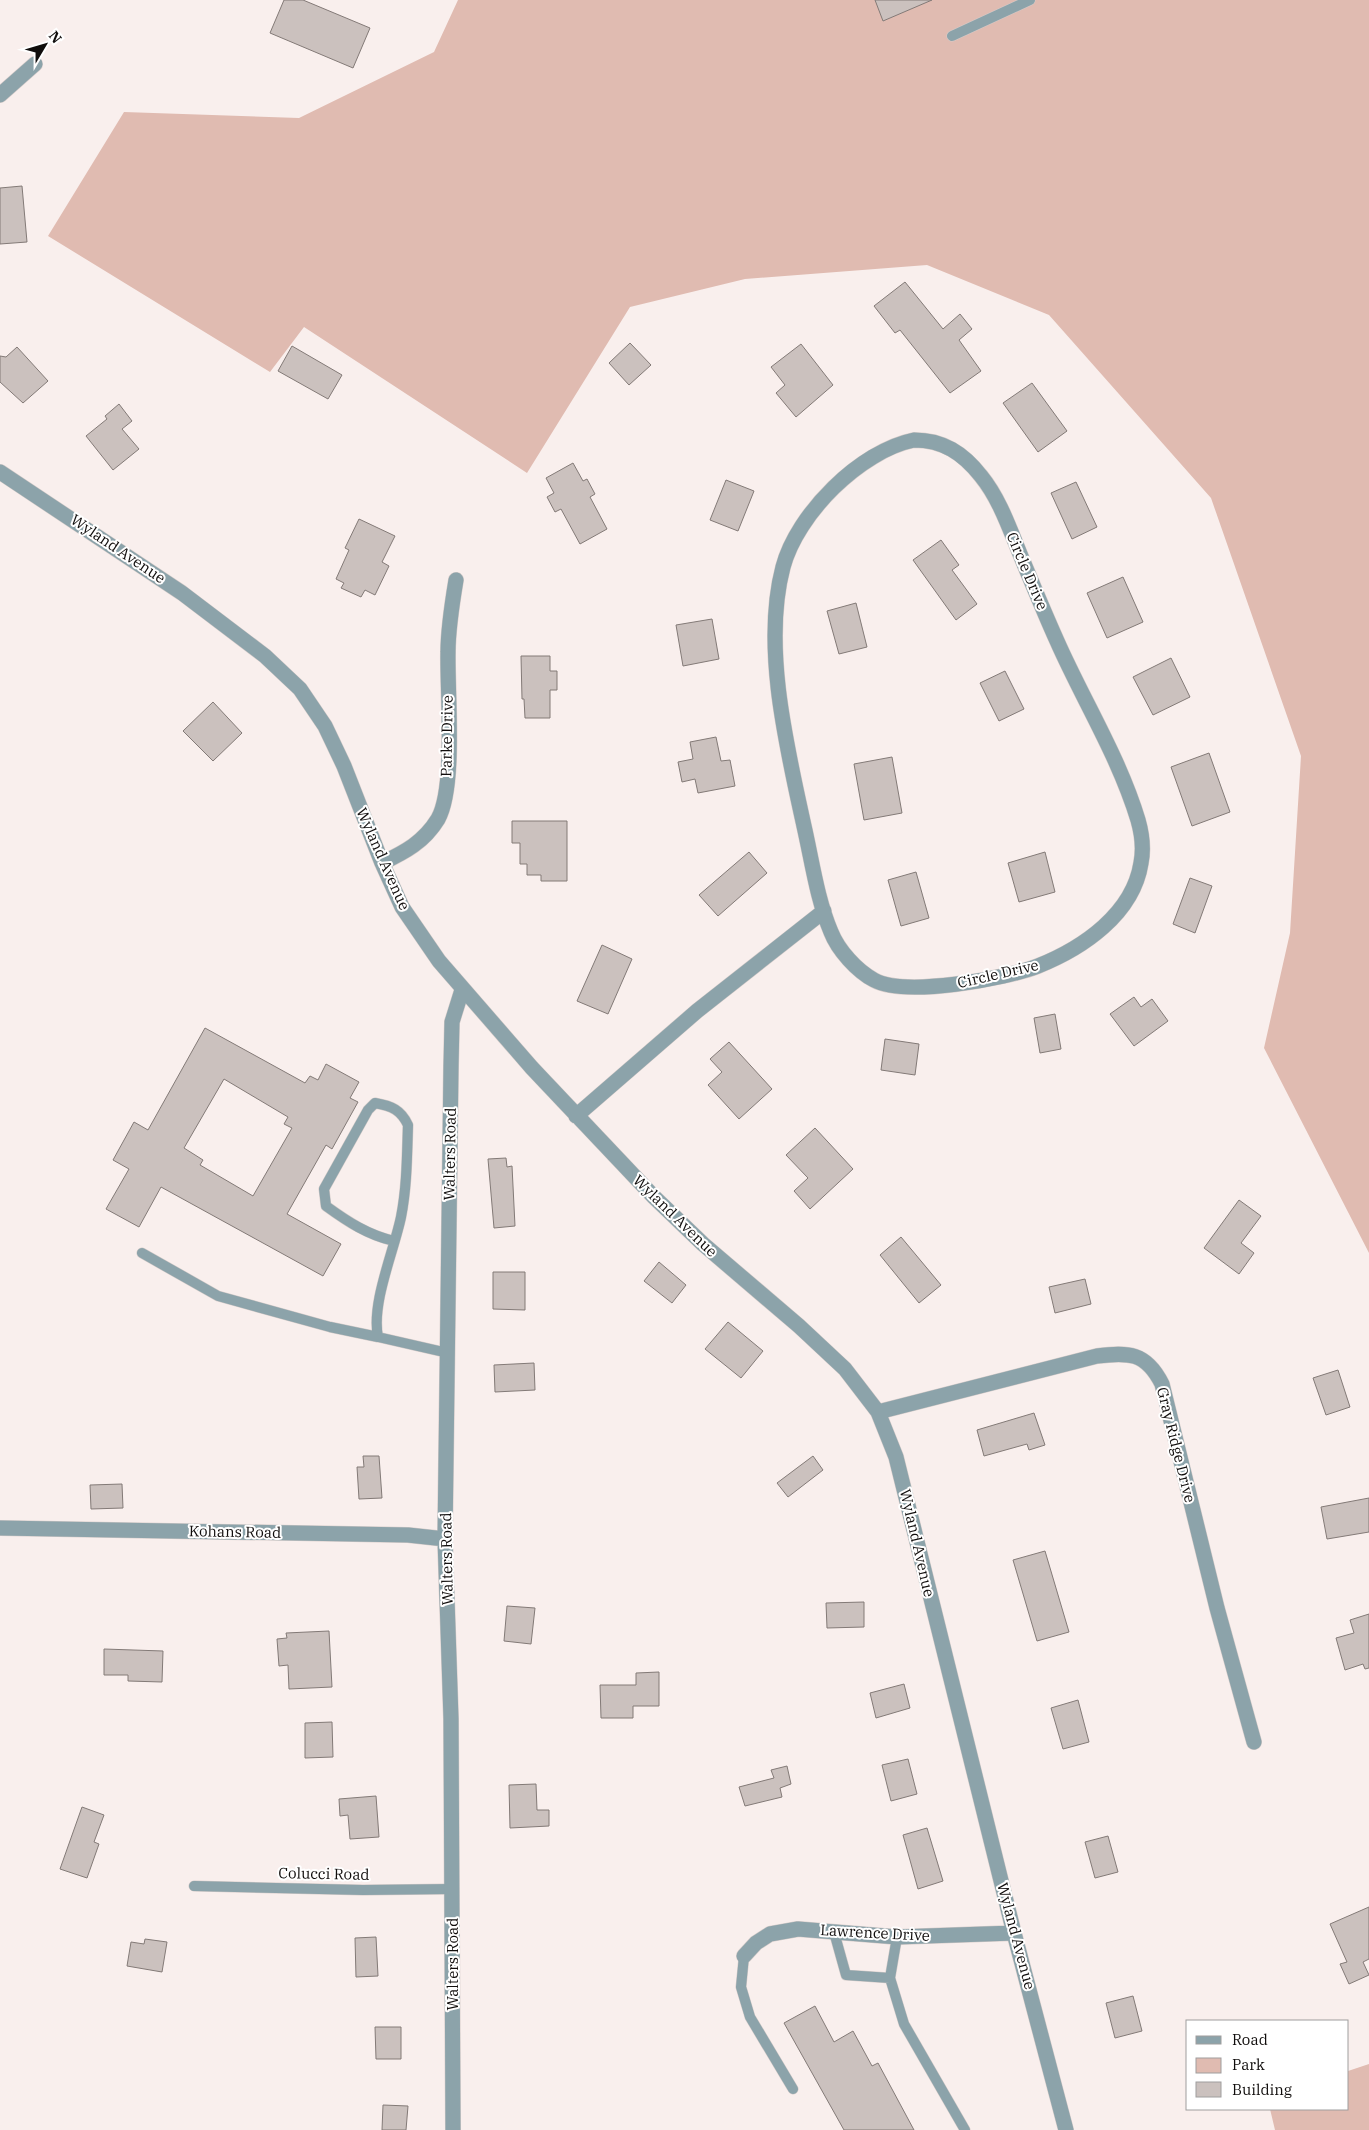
<svg xmlns="http://www.w3.org/2000/svg" width="1369" height="2130" viewBox="0 0 1369 2130" font-family="'IBM Plex Serif',serif">
	<style>
		.green { fill: #e0bbb1 }
		.building { fill: #cbc1be; stroke: #837a77; fill-rule: evenodd }
		.lines { fill: none; stroke-linecap: round; stroke-linejoin: round }
		.lane-casing { stroke: #d4cbc9; stroke-width: 11 }
		.street-casing { stroke: #d4cbc9; stroke-width: 16 }
		.lane { stroke: #8ca3aa; stroke-width: 10 }
		.street { stroke: #8ca3aa; stroke-width: 15 }
		.labels { text-anchor: middle; stroke-width: 4; stroke-linejoin: round; paint-order: stroke }
		.street-label { font-size: 15px; fill: #100d0c; stroke: #fff }
	</style>
	<rect width="100%" height="100%" fill="#f9efed"/>
	<path class="green" d="M458,0H1369V1253L1264,1048L1290,933L1301,756L1211,498L1049,315L927,265L745,279L630,307L527,473L304,327L270,372L48,236L124,112L299,118L434,52Z
		M1369,2064V2130H1275L1270,2109H1348V2071Z"/>
	<path class="building" d="M284,0H303L370,28L353,68L270,33Z
		M875,0H932L883,21Z
		M22,186L27,242L0,244V188Z
		M905,282L943,329L960,314L972,329L959,340L981,371L950,393L900,330L895,333L874,306Z
		M630,343L651,365L629,385L609,363Z
		M801,344L833,385L796,417L776,393L785,385L771,367Z
		M292,346L342,375L328,399L278,371Z
		M17,347L48,381L23,403L0,382V356L6,357Z
		M1032,383L1067,431L1038,452L1003,403Z
		M119,404L132,421L122,429L139,449L113,470L86,436L107,419L105,416Z
		M573,463L583,481L587,479L595,494L590,497L607,529L580,544L561,509L555,512L547,497L554,493L546,478Z
		M726,480L754,491L738,531L710,520Z
		M1076,482L1097,527L1072,539L1051,493Z
		M359,519L395,536L382,562L389,566L375,595L365,590L361,597L341,588L344,583L336,579L349,550L345,548Z
		M941,540L959,565L952,570L977,604L956,620L913,560Z
		M1123,577L1143,622L1107,638L1087,593Z
		M856,603L867,647L839,654L827,611Z
		M712,619L719,659L683,666L676,625Z
		M521,656H550V671H557V690H550V718H525L524,699H522Z
		M1171,658L1190,697L1153,715L1133,677Z
		M1005,671L1024,709L999,721L980,683Z
		M213,702L242,733L213,761L183,731Z
		M716,737L721,761L730,760L735,786L698,793L695,779L682,782L678,762L693,759L690,742Z
		M1209,753L1230,812L1192,826L1171,767Z
		M892,757L902,813L864,820L854,764Z
		M512,821H567V881H541V875H527V864H520V843H512Z
		M749,852L767,873L718,916L699,895Z
		M1045,852L1055,892L1019,902L1008,863Z
		M916,872L929,918L901,926L888,880Z
		M1190,878L1212,886L1195,933L1173,924Z
		M602,945L632,959L608,1014L577,1001Z
		M1134,997L1141,1007L1152,999L1168,1021L1134,1046L1110,1014Z
		M1055,1014L1061,1049L1040,1053L1034,1018Z
		M205,1028L305,1083L310,1076L318,1080L326,1064L359,1082L350,1098L358,1102L332,1149L326,1145L287,1214L341,1244L323,1276L161,1187L139,1227L106,1209L129,1169L113,1160L134,1122L148,1130ZM224,1079L288,1117L284,1124L292,1128L253,1196L200,1165L203,1160L184,1148Z
		M885,1039L919,1044L915,1075L881,1070Z
		M729,1042L772,1089L739,1119L708,1085L722,1072L710,1059Z
		M815,1128L853,1169L810,1209L794,1191L808,1178L786,1155Z
		M506,1158L507,1167L512,1166L515,1226L494,1228L488,1159Z
		M1239,1200L1261,1216L1241,1243L1254,1253L1239,1274L1204,1248Z
		M901,1237L941,1285L919,1303L880,1255Z
		M659,1262L686,1285L672,1303L644,1281Z
		M493,1272H525V1310L493,1309Z
		M1085,1279L1091,1304L1055,1313L1049,1287Z
		M728,1322L763,1351L741,1378L705,1349Z
		M534,1363L535,1390L495,1392L494,1365Z
		M1338,1370L1350,1407L1326,1415L1313,1378Z
		M1034,1413L1045,1445L1029,1450L1027,1444L984,1456L977,1430Z
		M363,1456H379L382,1498L359,1499L357,1467H364Z
		M813,1456L823,1470L788,1497L777,1483Z
		M122,1484L123,1508L91,1509L90,1485Z
		M1369,1498V1532L1327,1539L1321,1507Z
		M1045,1551L1069,1632L1037,1641L1013,1560Z
		M864,1602V1627L827,1628L826,1603Z
		M507,1606L535,1608L531,1644L504,1641Z
		M1369,1614V1668L1365,1669L1363,1664L1345,1670L1336,1638L1354,1633L1350,1620Z
		M329,1631L332,1687L289,1689L288,1665L279,1666L277,1639L287,1638L286,1633Z
		M104,1649L163,1651L162,1682L128,1681V1675H104Z
		M659,1672V1706H633V1718H601L600,1685H636V1673Z
		M904,1684L910,1708L876,1718L870,1693Z
		M1078,1700L1089,1742L1063,1749L1051,1708Z
		M332,1722L333,1757L305,1758V1723Z
		M908,1759L917,1794L891,1801L882,1765Z
		M787,1766L791,1784L780,1788L782,1797L745,1806L739,1787L774,1778L771,1770Z
		M536,1784L537,1810H549V1826L510,1828L509,1785Z
		M376,1796L379,1837L350,1839L348,1815L340,1816L339,1799Z
		M82,1807L104,1815L94,1842L99,1844L87,1878L60,1869Z
		M927,1828L943,1881L918,1889L903,1835Z
		M1108,1836L1118,1872L1095,1878L1085,1842Z
		M1369,1907V1959L1363,1962L1369,1975L1349,1984L1340,1964L1347,1962L1330,1924Z
		M376,1937L378,1976L356,1977L355,1938Z
		M145,1939L167,1942L162,1972L127,1966L131,1942L144,1944Z
		M1133,1996L1142,2031L1115,2038L1106,2003Z
		M815,2006L834,2042L853,2031L872,2066L878,2063L914,2130H844L784,2023Z
		M375,2027H401V2059H376Z
		M383,2105L408,2106L406,2130H382Z"/>
	<g class="lines">
		<defs>
			<path id="lane" d="M952,36L1030,0
				M394,1241C368,1235 348,1222 326,1206L324,1189L368,1110L375,1103C392,1106 401,1110 408,1125C407,1155 407,1187 401,1217C394,1251 371,1303 378,1337L448,1353
				M142,1253L218,1296L330,1327L378,1337
				M194,1886L363,1890L453,1889
				M834,1932L846,1975L890,1978
				M897,1937L890,1978L904,2024L965,2130
				M744,1956L741,1987L750,2017L793,2089"/>
			<path id="street" d="M0,95L35,64
				M914,440C943,440 963,453 981,476C999,498 1009,527 1020,554C1032,583 1044,612 1057,641C1083,700 1119,757 1138,820C1142,834 1144,848 1141,863C1133,914 1083,948 1038,966C1005,979 905,997 874,980C857,971 838,950 831,932C817,899 812,861 804,826C787,748 762,646 783,567C797,514 860,451 914,440Z
				M0,472L182,593L265,656L300,689L325,726L344,766L382,863L402,907L439,961L532,1068L654,1197L703,1244L799,1326L845,1369L878,1412L896,1457L1014,1933L1066,2130
				M382,863C405,852 424,842 438,819C456,787 447,692 448,652C448,628 452,604 456,580
				M576,1116L697,1011L824,911
				M878,1412L1097,1356C1128,1352 1146,1352 1162,1384L1217,1608L1254,1742
				M0,1528L408,1535L445,1539
				M744,1956L756,1943L770,1934L798,1929L897,1937L1014,1933
				M453,2130L451,1719L445,1539L451,1066L452,1022L462,990"/>
		</defs>
		<use href="#lane" class="lane-casing"/>
		<use href="#street" class="street-casing"/>
		<use href="#lane" class="lane"/>
		<use href="#street" class="street"/>
	</g>
	<g class="labels">
		<g class="street-label">
			<text transform="translate(118 549) rotate(34)" y="5">Wyland Avenue</text>
			<text transform="translate(1027 571) rotate(67)" y="5">Circle Drive</text>
			<text transform="translate(447 736) rotate(-89)" y="5">Parke Drive</text>
			<text transform="translate(383 859) rotate(66)" y="5">Wyland Avenue</text>
			<text transform="translate(998 974) rotate(-13)" y="5">Circle Drive</text>
			<text transform="translate(450 1154) rotate(-89)" y="5">Walters Road</text>
			<text transform="translate(675 1216) rotate(44)" y="5">Wyland Avenue</text>
			<text transform="translate(1176 1445) rotate(76)" y="5">Gray Ridge Drive</text>
			<text transform="translate(235 1532) rotate(1)" y="5">Kohans Road</text>
			<text transform="translate(917 1543) rotate(77)" y="5">Wyland Avenue</text>
			<text transform="translate(447 1559) rotate(-91)" y="5">Walters Road</text>
			<text transform="translate(324 1874) rotate(1)" y="5">Colucci Road</text>
			<text transform="translate(875 1933) rotate(3)" y="5">Lawrence Drive</text>
			<text transform="translate(1016 1936) rotate(75)" y="5">Wyland Avenue</text>
			<text transform="translate(453 1964) rotate(-90)" y="5">Walters Road</text>
		</g>
	</g>
	<rect x="1186" y="2020" width="162" height="90" fill="#ffffff" stroke="#9f9e9e"/>
	<rect x="1196" y="2036" width="25" height="8" fill="#8ca3aa" stroke="#9f9e9e"/>
	<text x="1232" y="2045" font-size="15" fill="#100d0c">Road</text>
	<rect x="1196" y="2058" width="25" height="15" fill="#e0bbb1" stroke="#9f9e9e"/>
	<text x="1232" y="2070" font-size="15" fill="#100d0c">Park</text>
	<rect x="1196" y="2082" width="25" height="15" fill="#cbc1be" stroke="#9f9e9e"/>
	<text x="1232" y="2095" font-size="15" fill="#100d0c">Building</text>
	<g transform="translate(45 45) rotate(52)" stroke="#ffffff" stroke-width="4" paint-order="stroke">
	<path d="M0-4L9 19L0 12L-9 19Z" fill="#100d0c"/>
	<text y="-8" font-size="14" font-weight="bold" text-anchor="middle" fill="#100d0c">N</text>
	</g>
</svg>
